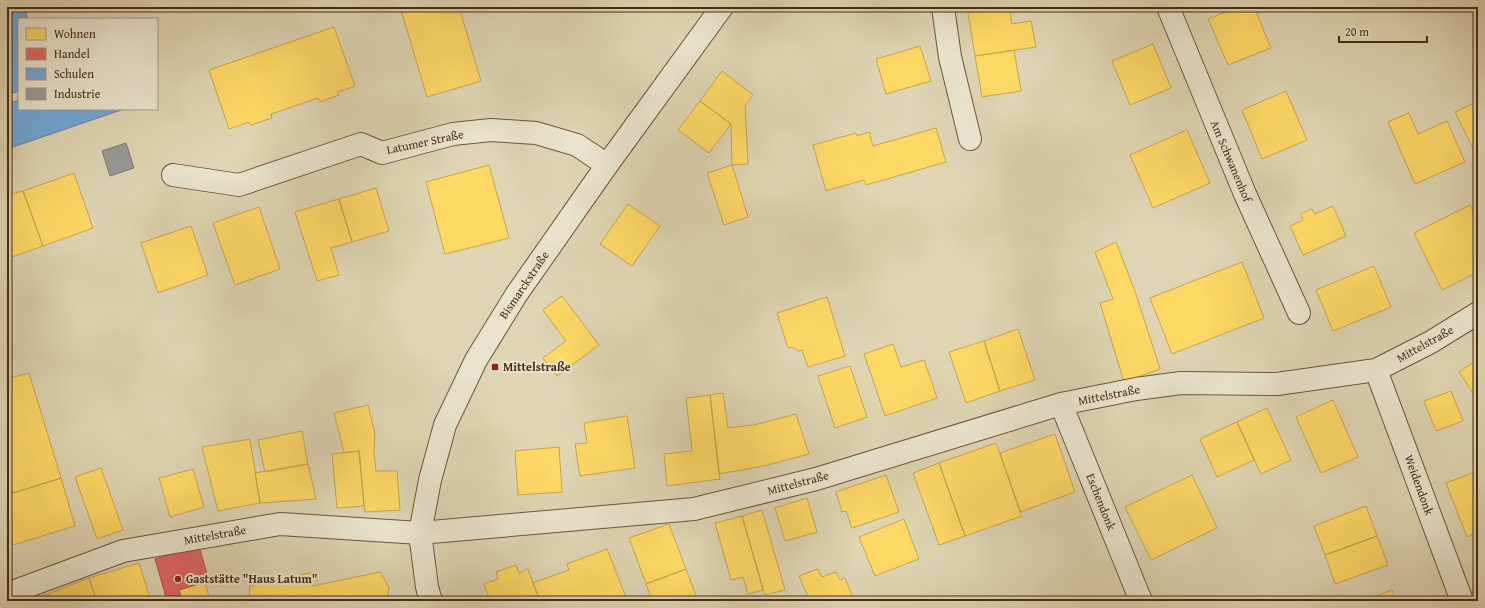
<svg xmlns="http://www.w3.org/2000/svg" width="1485" height="608" viewBox="0 0 1485 608" font-family="'Gentium Book Plus',serif">
	<style>
		.homes { fill: #ffd966; stroke: #c8a54e }
		.shops { fill: #e06666; stroke: #b2554e }
		.schools { fill: #6fa8dc; stroke: #6383a0 }
		.industry { fill: #999; stroke: #807871 }
		.lines { fill: none; stroke-linecap: round; stroke-linejoin: round }
		.minor-casing { stroke: #6c563c; stroke-width: 24 }
		.tertiary-casing { stroke: #6c563c; stroke-width: 24 }
		.minor { stroke: #eae4ce; stroke-width: 22 }
		.tertiary { stroke: #eae4ce; stroke-width: 22 }
		.poi-dot { fill: #8f2418; stroke: #eae4ce; stroke-width: 1.5 }
		.labels { text-anchor: middle; stroke-width: 4; stroke-linejoin: round; paint-order: stroke }
		.street-label { font-size: 12px; fill: #462c15; stroke: #eae4ce }
		.poi-label { font-size: 12px; font-weight: bold; fill: #462c15; stroke: #eae4ce; text-anchor: start }
	</style>
	<rect width="100%" height="100%" fill="#dfd5b3"/>
	<filter id="stains"><feTurbulence type="fractalNoise" baseFrequency=".005" numOctaves="4"/><feColorMatrix values="0 0 0 0 .2 0 0 0 0 .09 0 0 0 0 .02 0 0 0 .5 -.17"/></filter>
	<radialGradient id="worn" r=".72"><stop offset=".6" stop-color="#630" stop-opacity="0"/><stop offset="1" stop-color="#630" stop-opacity=".3"/></radialGradient>
	<path class="homes" d="M400,7H459L481,81L427,97Z
		M1003,7H1009L1012,24L1031,21L1036,47L975,56L968,13Z
		M1238,7H1254L1271,48L1228,65L1208,19Z
		M334,27L355,86L338,92L339,95L320,102L318,98L271,114L272,118L251,125L249,122L229,129L209,70Z
		M1153,44L1171,88L1130,105L1112,61Z
		M920,46L931,81L886,94L876,59Z
		M1014,50L1021,91L982,97L975,56Z
		M722,71L753,95L745,106L748,164L732,165L731,124L700,101Z
		M1286,91L1307,140L1262,159L1242,110Z
		M700,101L731,124L709,153L678,130Z
		M1478,101V159L1455,112Z
		M1409,113L1418,134L1447,121L1465,162L1415,184L1388,122Z
		M936,128L946,162L866,185L864,180L826,191L813,145L856,133L857,136L869,132L873,146Z
		M1187,130L1210,183L1153,208L1130,155Z
		M489,165L509,238L445,254L426,182Z
		M732,165L748,217L724,225L707,173Z
		M74,173L93,228L43,246L23,191Z
		M376,188L389,231L352,242L339,199Z
		M23,191L43,246L9,258L7,254V195Z
		M339,199L352,242L331,248L339,275L317,281L295,212Z
		M628,204L660,226L632,266L600,244Z
		M1470,205L1478,221V272L1442,290L1414,233Z
		M1333,206L1346,236L1303,255L1290,226L1303,220L1300,214L1312,209L1315,214Z
		M259,207L280,269L235,285L213,223Z
		M191,226L208,275L158,293L141,243Z
		M1116,242L1136,294L1160,369L1124,382L1100,303L1113,299L1095,252Z
		M1242,262L1264,318L1172,354L1150,298Z
		M1374,266L1391,307L1333,331L1316,290Z
		M562,296L599,345L557,376L543,358L566,341L543,310Z
		M827,297L845,356L808,367L802,350L799,351L792,347L788,348L777,313Z
		M1018,329L1035,380L1000,391L984,341Z
		M984,341L1000,391L966,403L949,352Z
		M893,344L901,367L924,360L937,398L885,416L864,354Z
		M1478,359V401L1459,372Z
		M850,366L867,417L835,428L818,376Z
		M29,373L61,478L7,495V379Z
		M1451,391L1463,421L1436,431L1424,401Z
		M723,393L728,428L754,425L796,414L809,454L764,466L719,474L710,395Z
		M710,395L720,479L667,486L664,454L692,451L686,398Z
		M1333,400L1358,457L1321,473L1296,417Z
		M368,405L375,434L374,451L376,471H397L400,510L365,512L359,451L344,453L334,413Z
		M1267,408L1291,460L1261,474L1237,422Z
		M627,416L635,468L580,476L575,444L587,443L584,423Z
		M1237,422L1254,460L1217,477L1200,439Z
		M302,431L308,464L265,472L258,440Z
		M1055,434L1075,492L1020,512L1000,453Z
		M250,439L260,503L218,511L202,447Z
		M996,443L1022,516L965,536L939,463Z
		M559,447L562,492L518,495L515,451Z
		M359,451L364,506L337,508L332,454Z
		M939,463L965,536L939,545L913,473Z
		M308,464L316,499L260,503L255,473Z
		M101,468L123,530L97,539L75,477Z
		M193,469L204,507L170,517L159,478Z
		M1478,471V532L1467,537L1446,483Z
		M886,475L899,512L852,528L846,511L842,512L836,492Z
		M1192,475L1217,528L1151,560L1125,507Z
		M61,478L75,526L13,545L7,526V495Z
		M807,498L817,532L785,541L775,508Z
		M1366,506L1377,536L1325,555L1314,526Z
		M762,510L785,590L765,595L742,516Z
		M742,516L763,590L748,594L743,577L731,580L715,523Z
		M904,519L919,559L875,576L859,537Z
		M669,524L686,569L646,584L629,538Z
		M1377,536L1388,565L1335,584L1325,555Z
		M607,549L627,600L540,601L533,583L569,570L567,564Z
		M139,563L150,598L140,601H97L89,578Z
		M516,565L519,573L528,569L540,601H490L484,584L498,579L496,572Z
		M686,569L698,601H652L646,584Z
		M818,569L822,577L836,572L840,580L845,578L854,601H810L799,576Z
		M380,572L389,587L387,601H249L250,586L310,573L313,586Z
		M89,578L97,601H51L48,594Z
		M205,582L210,601H182L179,590Z
		M1392,590L1396,601H1364Z
		M48,594L51,601H28Z"/>
	<path class="shops" d="M199,546L209,581L179,590L182,601H167L155,559Z"/>
	<path class="schools" d="M7,7H24L28,19H19V91L7,95Z
		M19,100V109H124L7,149V104Z"/>
	<path class="industry" d="M126,143L134,168L110,176L102,151Z"/>
	<g class="lines">
		<defs>
			<path id="minor" d="M943,7L950,57L970,139
				M1168,7L1245,194L1299,313
				M173,175L239,185L361,144L382,153L453,134L491,130L536,133L577,145L607,165
				M1376,370L1462,601
				M1061,404L1141,601
				M7,594L123,551L280,524L420,533L694,509L816,479L1061,404L1136,389L1181,383L1277,384L1376,370L1431,342L1478,313"/>
			<path id="tertiary" d="M431,601L427,587L420,533L430,480L445,425L476,360L516,295L607,165L722,7"/>
		</defs>
		<use href="#minor" class="minor-casing"/>
		<use href="#tertiary" class="tertiary-casing"/>
		<use href="#minor" class="minor"/>
		<use href="#tertiary" class="tertiary"/>
	</g>
	<g class="poi-dot">
		<rect x="491" y="363" width="8" height="8" rx="2"/>
		<circle cx="178" cy="579" r="4"/>
	</g>
	<g class="labels">
		<g class="street-label">
			<text transform="translate(425 142) rotate(-12)" y="4">Latumer Straße</text>
			<text transform="translate(1231 161) rotate(67)" y="4">Am Schwanenhof</text>
			<text transform="translate(524 285) rotate(-56)" y="4">Bismarckstraße</text>
			<text transform="translate(1425 344) rotate(-29)" y="4">Mittelstraße</text>
			<text transform="translate(1109 395) rotate(-11)" y="4">Mittelstraße</text>
			<text transform="translate(798 483) rotate(-15)" y="4">Mittelstraße</text>
			<text transform="translate(1419 485) rotate(70)" y="4">Weidendonk</text>
			<text transform="translate(1101 502) rotate(68)" y="4">Eschendonk</text>
			<text transform="translate(215 535) rotate(-10)" y="4">Mittelstraße</text>
		</g>
		<g class="poi-label">
			<text x="503" y="371">Mittelstraße</text>
			<text x="186" y="583">Gaststätte "Haus Latum"</text>
		</g>
	</g>
	<rect width="1485" height="608" fill="none" stroke="#dfd5b3" stroke-width="24"/>
	<rect x="8" y="8" width="1469" height="592" fill="none" stroke="#462c15" stroke-width="2"/>
	<rect x="12" y="12" width="1461" height="584" fill="none" stroke="#462c15"/>
	<rect x="18" y="18" width="140" height="92" fill="#eae4ce" stroke="#a89a84"/>
	<rect x="26" y="28" width="20" height="12" fill="#ffd966" stroke="#a89a84"/>
	<text x="54" y="38" font-size="12" fill="#462c15">Wohnen</text>
	<rect x="26" y="48" width="20" height="12" fill="#e06666" stroke="#a89a84"/>
	<text x="54" y="58" font-size="12" fill="#462c15">Handel</text>
	<rect x="26" y="68" width="20" height="12" fill="#6fa8dc" stroke="#a89a84"/>
	<text x="54" y="78" font-size="12" fill="#462c15">Schulen</text>
	<rect x="26" y="88" width="20" height="12" fill="#999999" stroke="#a89a84"/>
	<text x="54" y="98" font-size="12" fill="#462c15">Industrie</text>
	<path d="M1339 36v6h88v-6" fill="none" stroke="#462c15" stroke-width="2"/>
	<text x="1345" y="36" font-size="12" fill="#462c15" stroke="#eae4ce" stroke-width="3" paint-order="stroke">20 m</text>
	<rect width="100%" height="100%" filter="url(#stains)"/>
	<rect width="100%" height="100%" fill="url(#worn)"/>
</svg>
